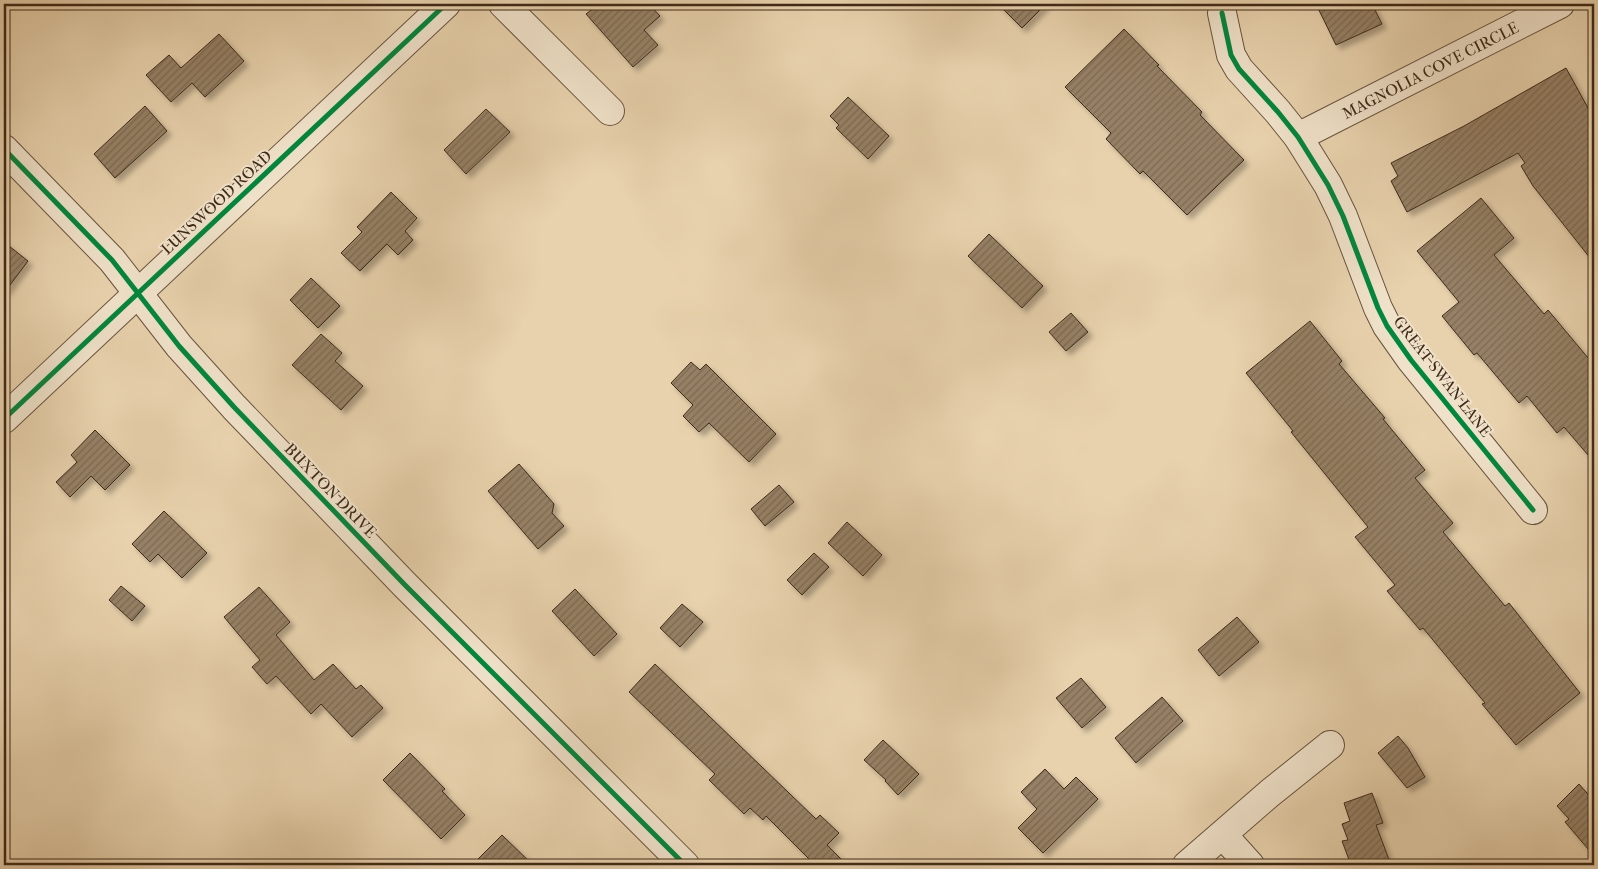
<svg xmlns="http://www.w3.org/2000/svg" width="1598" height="869" viewBox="0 0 1598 869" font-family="'IM FELL French Canon',serif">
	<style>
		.building { fill: url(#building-hatch); stroke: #3e2a19; filter: url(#shadow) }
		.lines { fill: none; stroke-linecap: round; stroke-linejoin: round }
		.minor-casing { stroke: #68543e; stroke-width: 30 }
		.minor { stroke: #f0e2ca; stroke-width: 28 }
		.cycleway-casing { stroke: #f0e2ca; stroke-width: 8 }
		.cycleway { stroke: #00873e; stroke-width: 5 }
		.labels { text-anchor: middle; stroke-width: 4; stroke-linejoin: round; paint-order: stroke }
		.street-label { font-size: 16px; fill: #3e2a19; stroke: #f0e2ca }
	</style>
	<defs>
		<pattern id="building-hatch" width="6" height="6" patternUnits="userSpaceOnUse" patternTransform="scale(1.25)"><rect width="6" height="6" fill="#968166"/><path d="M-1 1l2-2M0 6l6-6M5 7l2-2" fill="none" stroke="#7c6a53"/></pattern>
		<filter id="shadow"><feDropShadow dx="4.5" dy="4.5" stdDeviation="2.5" flood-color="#0004"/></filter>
	</defs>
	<rect width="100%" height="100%" fill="#e8d2ad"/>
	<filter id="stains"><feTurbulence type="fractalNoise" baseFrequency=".004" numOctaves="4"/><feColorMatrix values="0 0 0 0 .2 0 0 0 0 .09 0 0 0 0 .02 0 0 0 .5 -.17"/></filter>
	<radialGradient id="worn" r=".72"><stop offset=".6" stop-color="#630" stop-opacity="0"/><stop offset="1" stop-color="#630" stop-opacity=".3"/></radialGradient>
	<path class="building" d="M599,4H649L660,16L644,30L658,45L633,67L586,14Z
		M998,4H1046L1022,28Z
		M1316,4H1372L1382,24L1336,45Z
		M1124,29L1159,65L1157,66L1202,112L1200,115L1244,160L1187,215L1143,171L1140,174L1106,139L1111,133L1065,87Z
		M219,34L244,61L205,97L192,83L171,102L146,75L169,55L181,68Z
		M1566,68L1594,119V263L1533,186L1521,166L1525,163L1518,153L1407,212L1391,181L1398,176L1391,163L1464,126Z
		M848,97L889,136L868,159L836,128L839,125L830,116Z
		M145,106L167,131L115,178L94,154Z
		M486,109L510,132L466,174L444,150Z
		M391,192L417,218L405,231L413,240L398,255L387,244L360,271L341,253L362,232L357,227Z
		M1481,198L1514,238L1494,255L1544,314L1548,310L1594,365V462L1564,427L1557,433L1527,396L1519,403L1477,353L1474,355L1442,316L1459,302L1417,251Z
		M989,234L1043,286L1022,308L968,256Z
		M4,242L28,261L4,293Z
		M311,278L340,306L318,328L290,300Z
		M1071,313L1088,332L1066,351L1049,332Z
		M1310,321L1342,361L1339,364L1385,418L1383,419L1425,470L1415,478L1453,523L1443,532L1505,606L1509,603L1580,693L1516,745L1482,704L1485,703L1423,628L1420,630L1387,591L1395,585L1355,537L1368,527L1291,432L1293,431L1246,373Z
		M321,334L342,353L335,361L363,386L341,410L292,365Z
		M691,362L700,370L706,364L776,434L749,462L709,423L699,432L683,416L693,405L671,383Z
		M95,430L130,465L105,490L91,476L70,497L56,482L77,462L71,455Z
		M519,464L554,504L552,513L564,526L538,549L488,491Z
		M779,485L794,502L765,526L751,509Z
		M164,511L207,553L182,578L158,554L150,562L132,544Z
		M847,522L882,555L863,576L828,543Z
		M814,553L829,567L802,595L787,580Z
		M121,586L145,606L132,621L109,600Z
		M259,587L290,622L276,635L314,680L333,664L356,689L361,685L383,708L352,737L321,704L311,714L276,676L267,684L252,667L260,660L224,617Z
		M575,589L617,634L594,656L552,611Z
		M682,604L703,622L680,647L660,628Z
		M1237,617L1259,642L1219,676L1198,650Z
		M655,664L816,819L820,815L839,833L827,845L847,865H815L766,816L763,820L750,808L744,814L709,780L715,774L629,692Z
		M1081,678L1106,707L1082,728L1056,698Z
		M1162,697L1183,721L1136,763L1115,738Z
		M1398,736L1408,748L1425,777L1407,788L1378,753Z
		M883,740L919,774L898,795L885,781L886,780L864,760Z
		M410,753L445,789L442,791L465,815L441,839L383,780Z
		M1045,769L1064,789L1076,777L1098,799L1043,853L1018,828L1037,809L1021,792Z
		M1579,784L1594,801V856L1565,822L1569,819L1557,806Z
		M1372,793L1383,823L1376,825L1391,865H1351L1342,841L1348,840L1342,824L1350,821L1344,803Z
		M502,835L533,865H472Z"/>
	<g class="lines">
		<defs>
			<g id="minor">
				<path d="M503,4L610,111"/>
				<path d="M1222,13L1231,55L1239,69L1278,112L1298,137L1328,185L1343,216L1378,308L1387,326L1411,360L1533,510"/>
				<path id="s1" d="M1298,137L1560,4"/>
				<path d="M4,149L112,260L179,346L234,407L405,585L685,865"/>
				<path d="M4,419L446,4"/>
				<path d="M1223,835L1250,865"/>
				<path d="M1187,865L1270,793L1330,745"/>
			</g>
		</defs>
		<use href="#minor" class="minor-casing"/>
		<use href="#minor" class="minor"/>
		<defs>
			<path id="cycleway" d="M1222,13L1231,55L1239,69L1278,112L1298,137L1328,185L1343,216L1378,308L1387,326L1411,360L1533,510
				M4,149L112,260L179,346L234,407L405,585L685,865
				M4,419L446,4"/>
		</defs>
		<use href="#cycleway" class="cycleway-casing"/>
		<use href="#cycleway" class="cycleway"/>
	</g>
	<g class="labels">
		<g class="street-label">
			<text dy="6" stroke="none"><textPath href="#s1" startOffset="148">MAGNOLIA COVE CIRCLE</textPath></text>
			<text transform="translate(216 202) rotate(-43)" y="6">LUNSWOOD ROAD</text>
			<text transform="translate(1443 376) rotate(52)" y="6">GREAT SWAN LANE</text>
			<text transform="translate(331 490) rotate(46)" y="6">BUXTON DRIVE</text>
		</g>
	</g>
	<rect width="1598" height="869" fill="none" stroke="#e8d2ad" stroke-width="20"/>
	<rect x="5" y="5" width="1588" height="859" fill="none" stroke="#3e2a19" stroke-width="2.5"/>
	<rect x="10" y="10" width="1578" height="849" fill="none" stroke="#3e2a19"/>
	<rect width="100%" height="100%" filter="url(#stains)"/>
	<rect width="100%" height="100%" fill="url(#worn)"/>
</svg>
